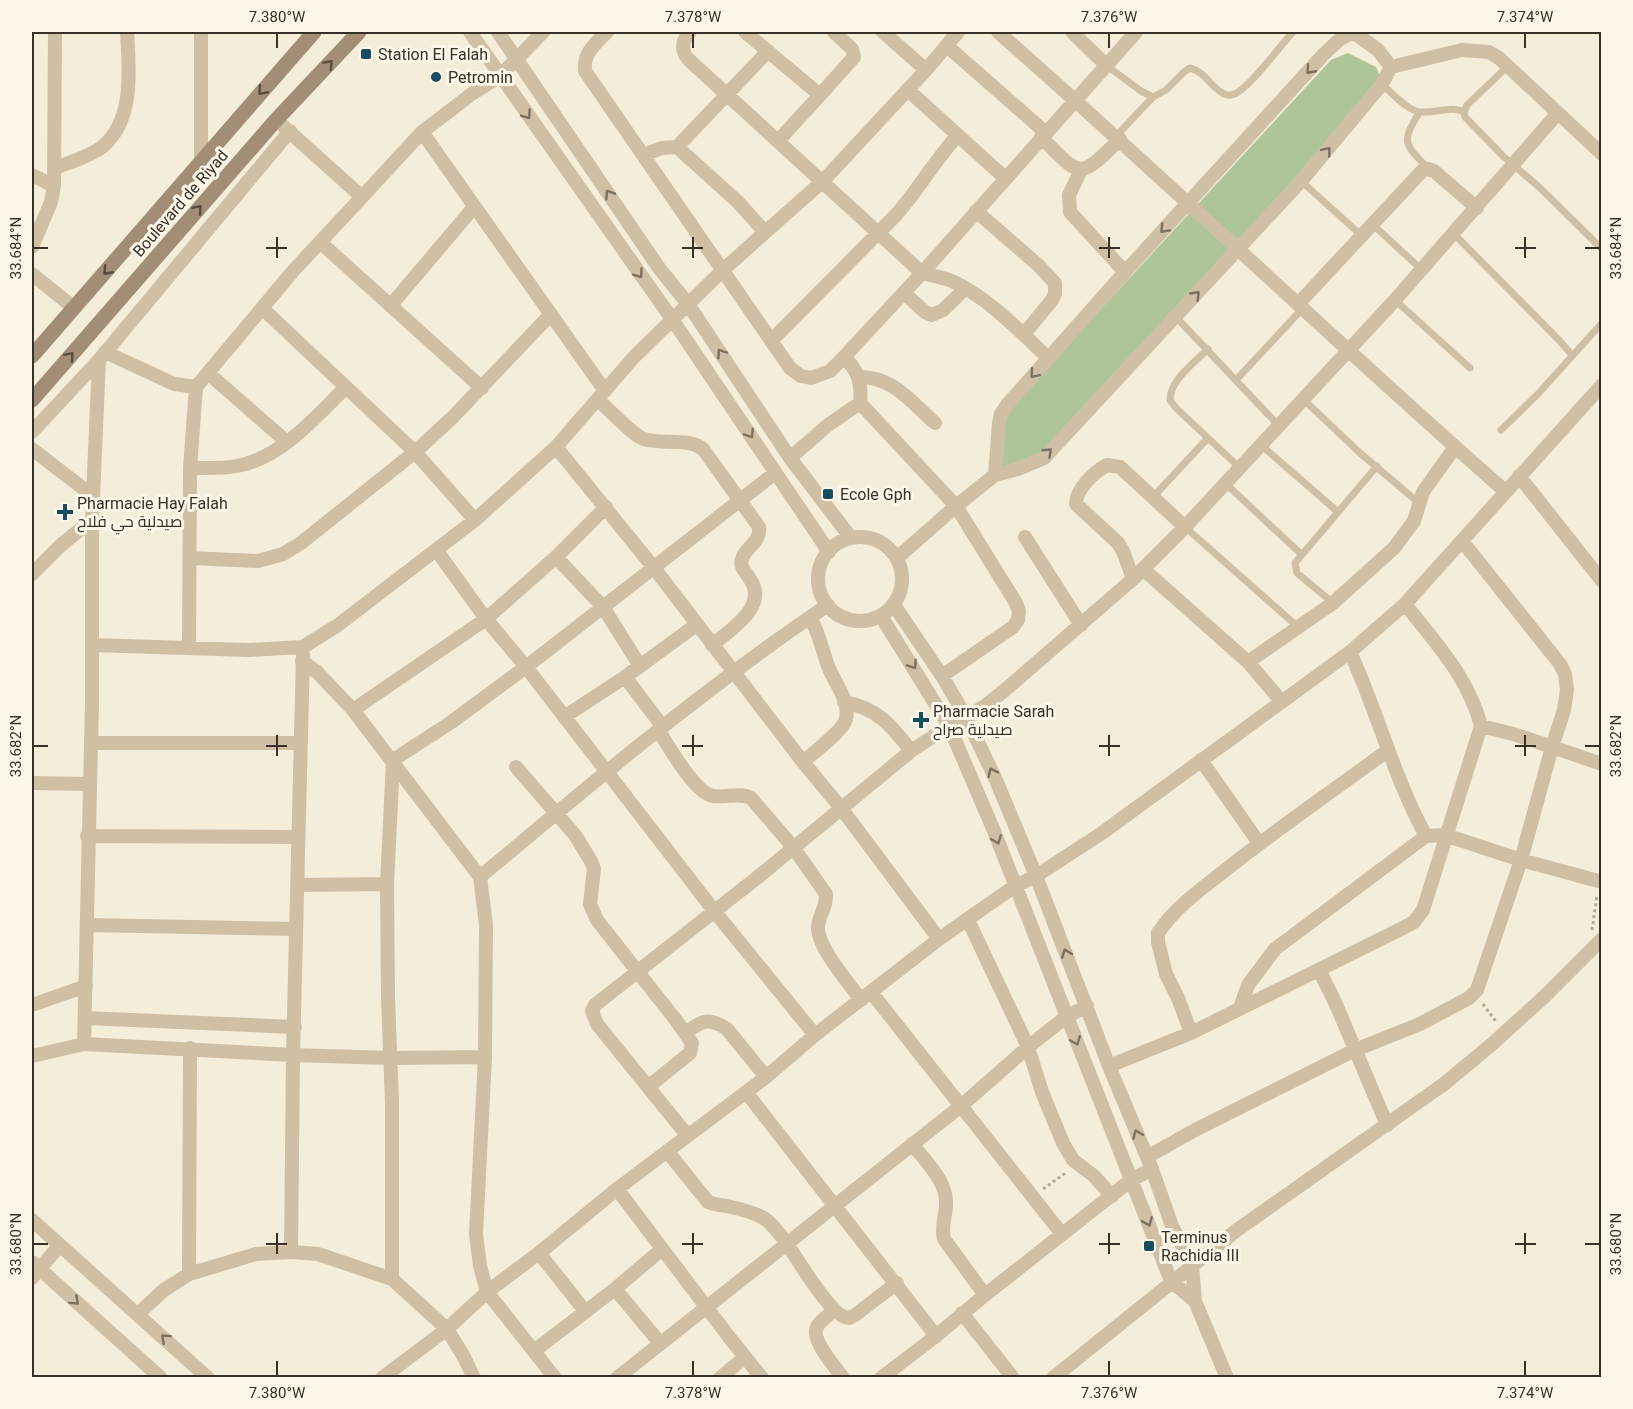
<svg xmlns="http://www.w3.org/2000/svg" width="1633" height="1409" viewBox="0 0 1633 1409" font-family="Roboto,Cairo,sans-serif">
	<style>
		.green { fill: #aec599 }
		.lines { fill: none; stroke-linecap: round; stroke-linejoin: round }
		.path { stroke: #baa98f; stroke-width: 3; stroke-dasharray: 3 3; stroke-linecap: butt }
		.service { stroke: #cebfa5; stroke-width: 7 }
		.minor { stroke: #cebfa5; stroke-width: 14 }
		.secondary { stroke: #a28e76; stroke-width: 15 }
		.oneway { stroke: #584c3f }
		.oneway2 { stroke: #7c7060 }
		.ticks { fill: none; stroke: #393027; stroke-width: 2 }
		.poi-dot { fill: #184d5f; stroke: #fbf6e7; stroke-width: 2 }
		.labels { text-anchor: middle; stroke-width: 6; stroke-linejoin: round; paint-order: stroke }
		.poi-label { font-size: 16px; fill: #393027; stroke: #fbf6e7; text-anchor: start }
		.street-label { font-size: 16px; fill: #393027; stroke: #fbf6e7 }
		.neatline { fill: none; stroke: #393027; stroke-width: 2 }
		.ticks-label { font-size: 15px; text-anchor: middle; fill: #393027 }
	</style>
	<rect width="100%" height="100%" fill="#f4edda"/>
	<path class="green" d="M1348,53L1376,67L1383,83L1041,466L1000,475L1004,414L1331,60Z"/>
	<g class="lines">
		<path class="path" d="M1592,930L1597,895
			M1483,1004L1497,1023
			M1043,1189L1067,1172"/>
		<path class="service" d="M1107,66L1141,91L1153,97L1166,90L1184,72L1190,68C1206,72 1211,88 1224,94C1229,96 1234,95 1238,92C1254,82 1279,47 1293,32
			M1507,67L1467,105L1464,112L1465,117L1504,157L1539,187L1602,249
			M1382,84C1392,93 1404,107 1416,111C1432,116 1448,104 1464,112
			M1419,113C1401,142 1404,144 1428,168
			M1116,136L1153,97
			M1301,181L1361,235
			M1372,224L1422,270
			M1454,234L1559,340L1572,355
			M1395,300L1470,368
			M1175,316L1279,426
			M1208,349C1195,362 1170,380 1170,400L1176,408L1240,468
			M1237,379L1303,308
			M1304,400L1360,453L1419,503
			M1501,430L1537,395L1602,323
			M1261,445L1338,512
			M1226,484L1301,554
			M1153,497L1208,438
			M1185,527L1298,627
			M1333,603L1297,573L1295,563L1377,466"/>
		<path class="minor" d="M470,32L672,319L829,552
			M498,32L659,268L688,304L790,458L851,538
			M607,32C595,44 583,53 585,71L790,368L801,376L811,378L830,371L844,357
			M690,32C682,41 680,49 688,59L922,273C931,275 941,277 949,280C983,293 1022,333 1048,358
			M745,32L820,95L854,57L852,49L834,32
			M883,32L926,70
			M998,32C1169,182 1333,340 1505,491
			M1072,32L1107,66
			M1353,32L1378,50L1391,67
			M947,46L1045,132
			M908,90L1005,178
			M283,126L362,197L422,132L473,93L500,76L543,32
			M422,132L605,391
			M1041,137C1081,177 1078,181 1120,139
			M778,141L820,95
			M643,155L662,148L677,147
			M201,161V32
			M55,168C70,162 89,157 102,147C135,120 129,69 127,32
			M1081,170L1069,195L1070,212L1125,272
			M32,175L54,186
			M976,211L1038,265L1055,283V294L1052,300L1024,334
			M765,232L738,202L677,147L768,51
			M320,242L482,388
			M32,247L51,202L54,186L55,32
			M32,274L74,308
			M904,293L925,312L932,315L943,310L965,289
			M1298,304L1423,170L1428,169L1434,171L1477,208
			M391,305L474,207
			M262,308L415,452L475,520
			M771,341L896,215C919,189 935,160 958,135
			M105,352L174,384L196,387
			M208,373L287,442
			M858,377C893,376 911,402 935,423
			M598,400C609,409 632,435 644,439C664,445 687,437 703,449L759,527C761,543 746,546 742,559C739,567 746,572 750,579C769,607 730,630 712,645
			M860,403C862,383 858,370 844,357L922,273L1136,32
			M32,432L99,360L290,131
			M556,447L654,568L803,762L841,808L939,939
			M32,449L93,496
			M790,458L828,425L860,403L956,506L1016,603L1019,611L1018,620L1013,627L942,676
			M190,468C206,468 222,469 237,466C281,458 316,417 346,387
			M995,475L999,423L1001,414L1007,405L1125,272L1323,55L1340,39L1353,32
			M1519,476L1602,581
			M1025,537L1081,625
			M818 579a42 42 0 1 1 84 0a42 42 0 1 1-84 0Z
			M437,551L486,619L526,667L715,912L815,1035
			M556,557L603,607L640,666
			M190,558L258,561L283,554L301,543L415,452L453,417L551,314
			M897,558L956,506L995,475L1018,469L1044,458L1301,181L1382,84L1391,67L1462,50L1489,52L1499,58L1602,154
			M1143,569L1248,662L1282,702
			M32,574L61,545L92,520
			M1133,579L1123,551L1118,543L1076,504C1076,489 1094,472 1107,465L1120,467L1185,527
			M894,605L942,676L966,717L996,780L1036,876L1109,1066L1152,1169L1172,1226L1192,1265L1195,1301L1227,1378
			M881,616L949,726L994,831L1171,1281L1195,1301
			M93,645L248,650L303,647L338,625L475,520L556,447L634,357L724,269L823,181L926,70L958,32
			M189,648L190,468L196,387L294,270L362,197
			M1350,652C1378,713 1394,778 1426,836
			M302,661L317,672L353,710L480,877L486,925L485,1057L476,1234L480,1266L487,1292L555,1378
			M1248,662L1333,603L1394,548L1414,521L1423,492L1455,447
			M625,677L663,727
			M844,702C877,708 891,725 911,751
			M353,710L486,619L556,557L606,507
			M564,717L625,677L696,625
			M1481,726L1517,735L1602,764
			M659,731C669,747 695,793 713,796C726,798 740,792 751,798L793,847L826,894C827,907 819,915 818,926C816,946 849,983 861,1000
			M91,743H300
			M1201,760L1259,843
			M803,762C813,753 843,731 846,719C850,700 834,682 828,666C822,649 819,633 810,617
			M516,767L575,835L591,861L594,869L590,904L597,920L675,1019L692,1043L690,1053L648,1087
			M32,783L89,784
			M87,836L297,837
			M480,877C592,783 706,687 828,605
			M297,885L387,884
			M968,920L1028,1047L1042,1092L1063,1143L1073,1160L1094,1176L1112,1196
			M88,925L296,929
			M1319,970L1335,1002L1387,1125
			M871,992L1062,1234
			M32,1005L86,986
			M1240,1008L1248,985L1275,949L1426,836L1445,835L1521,860L1602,882
			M85,1018L295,1027
			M686,1033C702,1020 709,1017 727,1029L766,1077
			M1191,1033L1178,998L1166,974L1158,942V933C1176,906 1203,888 1228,868C1280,827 1334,790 1387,751
			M84,1044L92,703V520L99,360
			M32,1056L84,1044L293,1055L390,1058L485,1057
			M1109,1066L1191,1033L1403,928L1414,922L1423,910L1481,726C1469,678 1435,642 1405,604
			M746,1092L936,1336
			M687,1135L597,1024L592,1011L595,1005L758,877L911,751L949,726L985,706L1005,690L1133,579L1185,527L1395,300L1557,114
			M912,1144C926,1162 948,1182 946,1206C945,1218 941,1228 944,1239L985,1295
			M667,1151L708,1202C715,1205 723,1205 731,1207C762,1214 768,1217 787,1244C798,1259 831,1318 849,1318L855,1315L897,1283
			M1147,1157L1195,1130L1355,1050L1420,1024L1469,998L1477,990L1521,860L1552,747L1564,710L1567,690L1565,674L1560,664L1462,541
			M617,1189L729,1337L762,1378
			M32,1220L208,1378
			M291,1252L293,1055L303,655
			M539,1253L585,1311
			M32,1262L161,1378
			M189,1274L190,1048
			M32,1278L59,1246
			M392,1279V1102L388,998L387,884L393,760L450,723L526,667L775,473
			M615,1289L662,1249
			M834,1310C829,1315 820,1321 817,1327C810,1339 836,1368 843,1378
			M962,1313L1013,1378
			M138,1314L164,1290L189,1274L256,1254L291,1252L318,1254L392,1279L447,1329L464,1357L474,1378
			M534,1351L615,1289L660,1343
			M382,1378L447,1329L487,1292L539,1253L617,1189L766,1077L815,1035L939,939L1015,886L1036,876L1102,833L1350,652L1405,604L1602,385
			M617,1378L961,1106L1028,1047L1066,1017L1087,1006
			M720,1378L745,1357
			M881,1378L936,1336L985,1295L1131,1180L1152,1169
			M1053,1378L1237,1230L1444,1084L1491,1045L1544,997L1602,939"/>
		<path class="secondary" d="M32,356L314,32
			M32,400L276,120L359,32"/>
	</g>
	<defs><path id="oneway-chevron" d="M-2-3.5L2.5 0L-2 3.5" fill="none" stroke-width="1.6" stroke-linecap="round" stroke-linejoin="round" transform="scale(1.5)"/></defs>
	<g class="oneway">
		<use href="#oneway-chevron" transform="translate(329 64) rotate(-47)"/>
		<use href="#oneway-chevron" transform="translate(262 91) rotate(131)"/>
		<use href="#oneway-chevron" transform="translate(198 209) rotate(-49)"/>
		<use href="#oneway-chevron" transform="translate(107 271) rotate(132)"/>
		<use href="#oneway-chevron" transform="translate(70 356) rotate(-49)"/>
	</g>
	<g class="oneway2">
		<use href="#oneway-chevron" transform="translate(1310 70) rotate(132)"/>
		<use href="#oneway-chevron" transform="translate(527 115) rotate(55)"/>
		<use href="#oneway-chevron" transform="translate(1327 151) rotate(-50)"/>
		<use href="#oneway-chevron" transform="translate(609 194) rotate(-124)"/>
		<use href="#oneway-chevron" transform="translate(1164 229) rotate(133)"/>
		<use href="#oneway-chevron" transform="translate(639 274) rotate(54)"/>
		<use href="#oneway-chevron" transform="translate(1196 295) rotate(-46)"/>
		<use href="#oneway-chevron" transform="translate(721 353) rotate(-124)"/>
		<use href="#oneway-chevron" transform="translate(1034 374) rotate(131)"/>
		<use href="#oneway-chevron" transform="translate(750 434) rotate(57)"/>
		<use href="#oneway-chevron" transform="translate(1048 452) rotate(-43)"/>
		<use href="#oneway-chevron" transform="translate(913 665) rotate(57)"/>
		<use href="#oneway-chevron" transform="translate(992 772) rotate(-116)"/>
		<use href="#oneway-chevron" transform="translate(997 840) rotate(69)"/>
		<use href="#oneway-chevron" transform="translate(1066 953) rotate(-111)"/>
		<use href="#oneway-chevron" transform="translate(1076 1041) rotate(68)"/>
		<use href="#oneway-chevron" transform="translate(1137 1134) rotate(-113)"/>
		<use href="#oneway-chevron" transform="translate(1148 1222) rotate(67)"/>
		<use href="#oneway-chevron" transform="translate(75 1301) rotate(42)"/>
		<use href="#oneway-chevron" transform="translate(165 1338) rotate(-138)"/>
	</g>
	<path class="ticks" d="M277,33V48M693,33V48M1109,33V48M1525,33V48M277,237V258M693,237V258M1109,237V258M1525,237V258M33,248H48M266,248H287M682,248H703M1099,248H1120M1515,248H1536M1585,248H1600M277,735V756M693,735V756M1109,735V756M1525,735V756M33,746H48M266,746H287M682,746H703M1099,746H1120M1515,746H1536M1585,746H1600M277,1233V1254M693,1233V1254M1109,1233V1254M1525,1233V1254M33,1244H48M266,1244H287M682,1244H703M1099,1244H1120M1515,1244H1536M1585,1244H1600M277,1361V1376M693,1361V1376M1109,1361V1376M1525,1361V1376"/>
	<g class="poi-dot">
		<rect x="360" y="48" width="12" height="12" rx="3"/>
		<circle cx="436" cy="77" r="6"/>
		<rect x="822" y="488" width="12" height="12" rx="3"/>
		<path d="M62 503h6v6h6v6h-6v6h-6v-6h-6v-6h6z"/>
		<path d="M918 711h6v6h6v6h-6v6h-6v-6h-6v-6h6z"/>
		<rect x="1143" y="1240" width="12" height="12" rx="3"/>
	</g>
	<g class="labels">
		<g class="poi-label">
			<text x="378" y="60">Station El Falah</text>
			<text x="448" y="83">Petromin</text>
			<text x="840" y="500">Ecole Gph</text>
			<text x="77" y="509">Pharmacie Hay Falah<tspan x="77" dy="18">صيدلية حي فلاح</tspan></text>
			<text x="933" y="717">Pharmacie Sarah<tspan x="933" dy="18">صيدلية صراح</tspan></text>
			<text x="1161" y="1243">Terminus<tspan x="1161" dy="18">Rachidia III</tspan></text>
		</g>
		<g class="street-label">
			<text transform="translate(180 203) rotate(-49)" y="6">Boulevard de Riyad</text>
		</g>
	</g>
	<rect width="1633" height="1409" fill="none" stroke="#fbf6e7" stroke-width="66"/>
	<rect x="33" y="33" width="1567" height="1343" class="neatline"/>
	<g class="ticks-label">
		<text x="277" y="22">7.380°W</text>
		<text x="693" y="22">7.378°W</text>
		<text x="1109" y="22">7.376°W</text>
		<text x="1525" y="22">7.374°W</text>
		<text transform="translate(16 248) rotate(-90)" y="5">33.684°N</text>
		<text transform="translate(1616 248) rotate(-90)" y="5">33.684°N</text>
		<text transform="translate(16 746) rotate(-90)" y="5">33.682°N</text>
		<text transform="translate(1616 746) rotate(-90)" y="5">33.682°N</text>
		<text transform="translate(16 1244) rotate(-90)" y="5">33.680°N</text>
		<text transform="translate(1616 1244) rotate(-90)" y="5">33.680°N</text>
		<text x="277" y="1398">7.380°W</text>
		<text x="693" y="1398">7.378°W</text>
		<text x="1109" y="1398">7.376°W</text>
		<text x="1525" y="1398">7.374°W</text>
	</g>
</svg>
